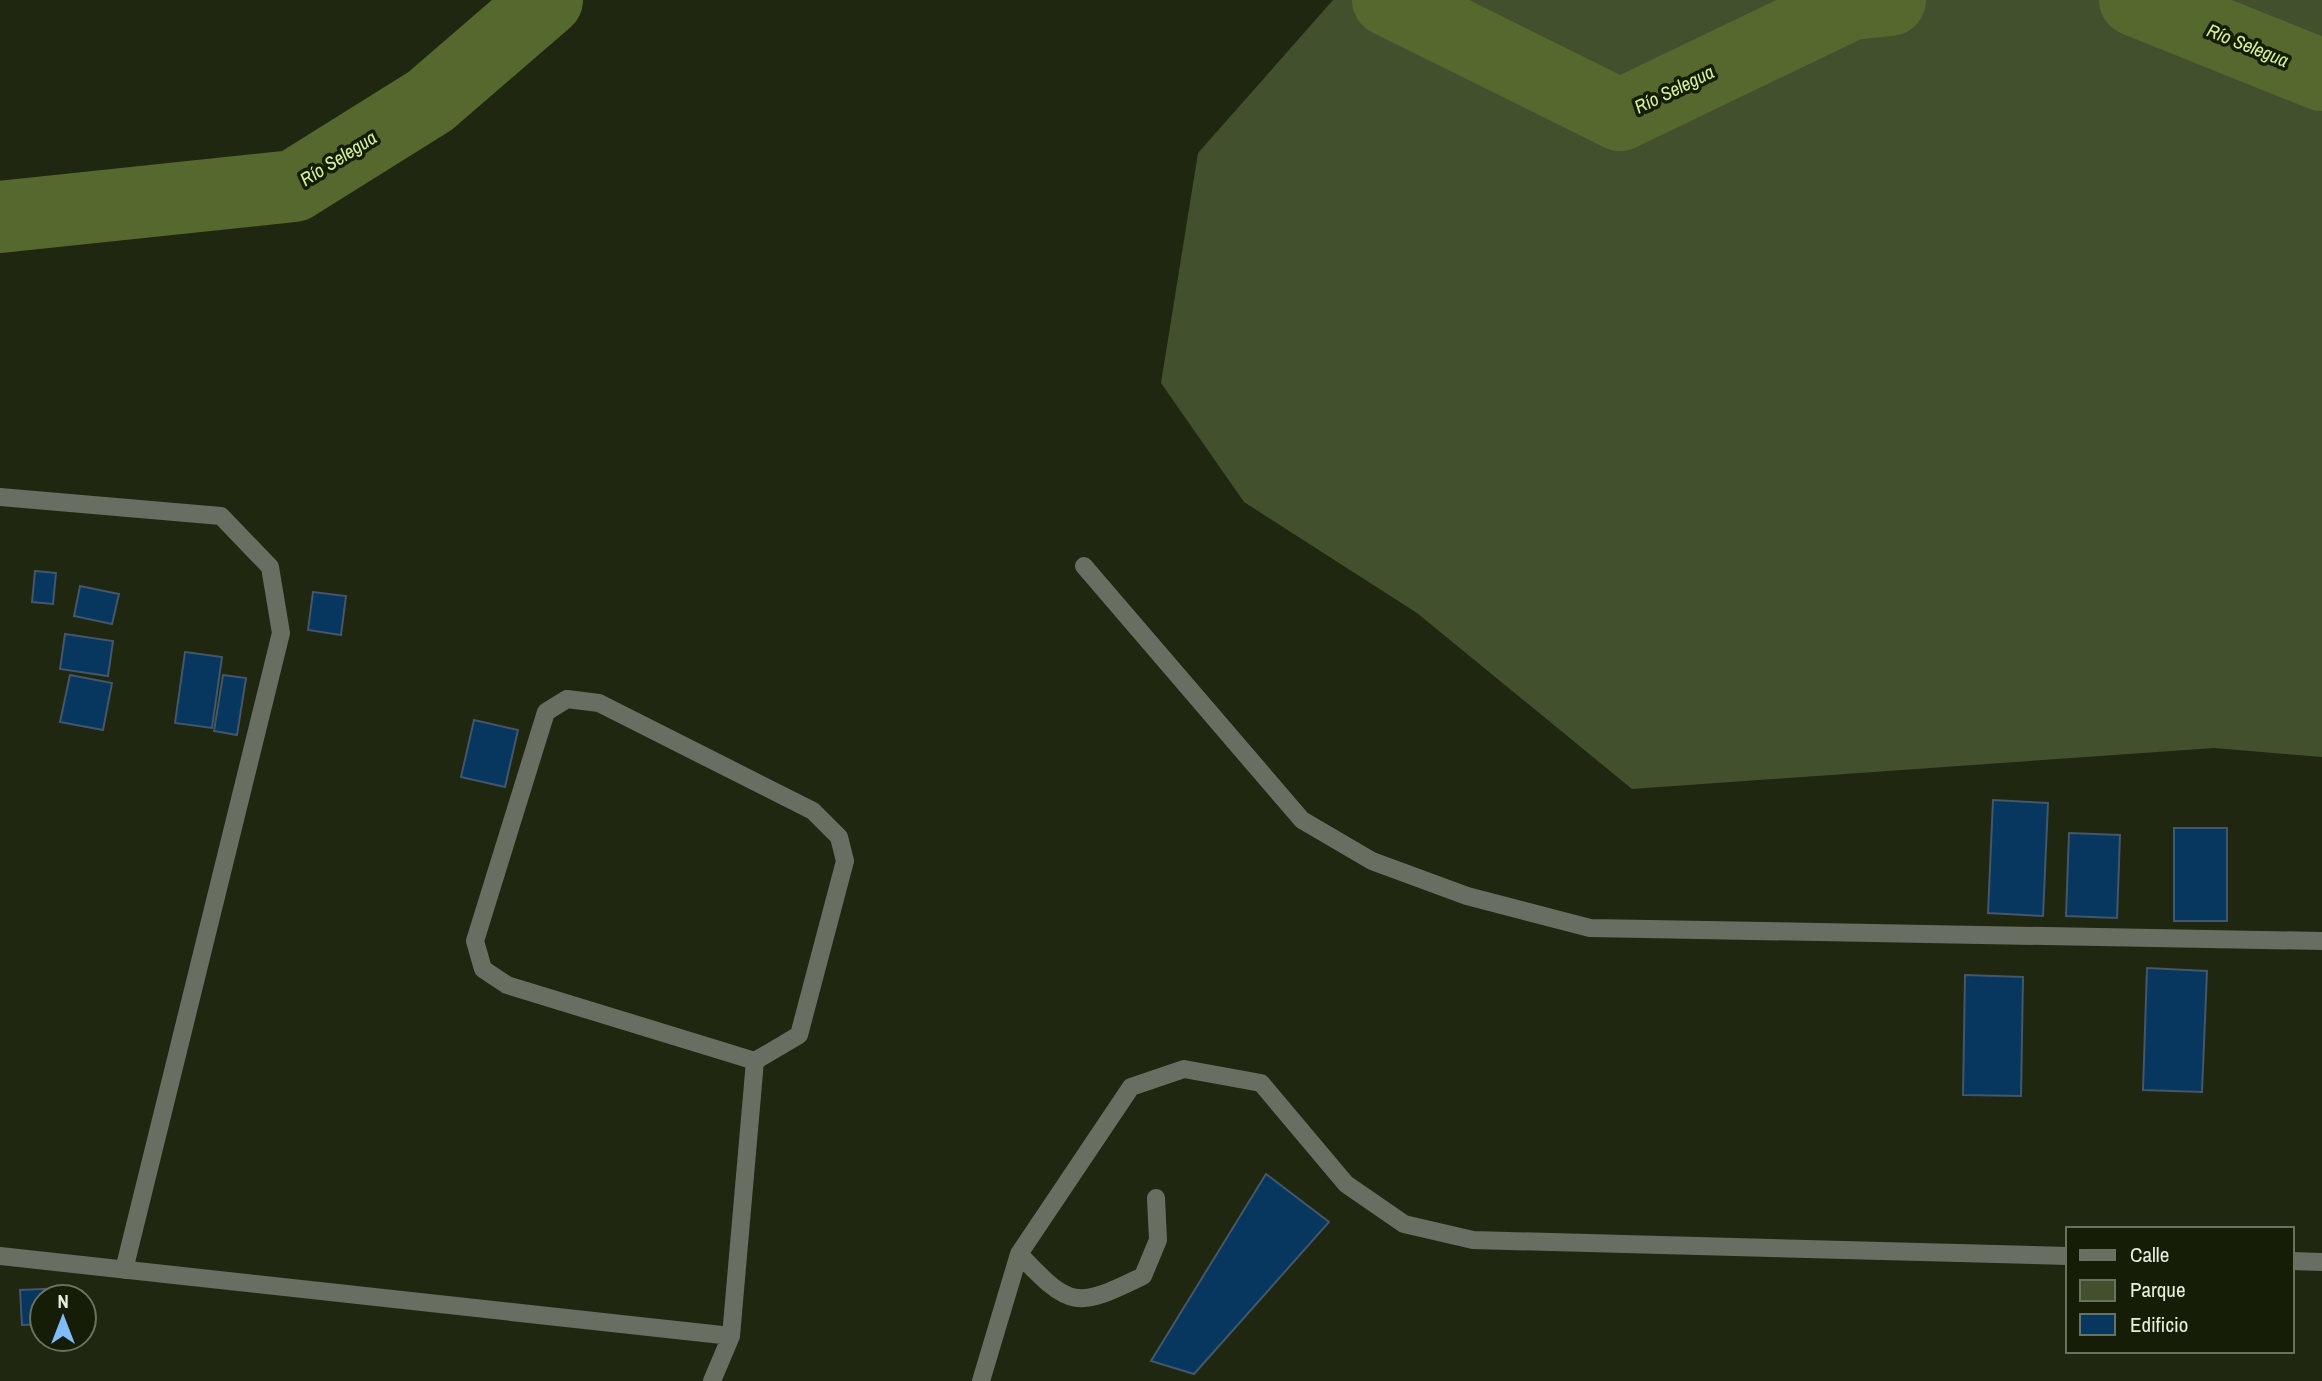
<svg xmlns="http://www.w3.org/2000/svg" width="2322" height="1381" viewBox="0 0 2322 1381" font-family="'Archivo Narrow',sans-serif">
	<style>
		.green { fill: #43502d }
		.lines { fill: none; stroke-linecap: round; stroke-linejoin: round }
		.river { stroke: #55692f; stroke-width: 72 }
		.building { fill: #07365f; stroke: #43566a; stroke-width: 2 }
		.minor { stroke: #696e62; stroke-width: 18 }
		.labels { text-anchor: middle; stroke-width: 7; stroke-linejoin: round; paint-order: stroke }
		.water-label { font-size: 19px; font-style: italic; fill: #d1f29a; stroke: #161d07 }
	</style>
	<rect width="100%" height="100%" fill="#1f2710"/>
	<path class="green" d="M1333,0H2322V757L2214,748L1632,789L1417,613L1244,502L1161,383L1198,153Z"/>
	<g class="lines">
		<path class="river" d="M1388,0L1620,115L1851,4L1890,0
			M2135,0L2322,75
			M0,217L294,186L430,101L547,0"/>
	</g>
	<path class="building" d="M35,571L56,573L53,604L32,602Z
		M80,586L119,594L112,624L74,616Z
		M313,592L346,596L341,635L308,630Z
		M65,634L113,641L108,676L60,669Z
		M185,652L222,657L212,728L175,723Z
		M70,675L112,683L103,730L60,722Z
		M223,675L246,678L237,735L214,731Z
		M474,720L518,730L505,787L461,777Z
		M1993,800L2048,803L2043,916L1988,913Z
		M2174,828H2227V921H2174Z
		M2069,833L2120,835L2117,918L2066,916Z
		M2147,968L2207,971L2202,1092L2143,1090Z
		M1965,975L2023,977L2021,1096L1963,1095Z
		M1266,1174L1329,1222L1194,1374L1151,1361Z
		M65,1288L66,1297H42V1324L22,1325L20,1290Z"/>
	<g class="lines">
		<path class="minor" d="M0,497L221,516L270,567L281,633L124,1270
			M1084,566L1302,820L1372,861L1467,896L1590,928L2322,941
			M567,699L599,703L813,811L839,837L845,861L799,1035L755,1061L507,985L483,969L475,941L546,712Z
			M1019,1254C1070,1308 1076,1309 1143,1276L1158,1240L1156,1198
			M0,1256L731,1336
			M2292,1261L2322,1262
			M712,1381L731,1336L755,1061
			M981,1381L1019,1254L1131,1087L1184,1069L1261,1083L1346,1184L1404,1224L1473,1240L2068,1256"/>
	</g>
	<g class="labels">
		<g class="water-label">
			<text transform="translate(2248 45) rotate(22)" y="7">Río Selegua</text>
			<text transform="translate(1674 89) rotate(-26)" y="7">Río Selegua</text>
			<text transform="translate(338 158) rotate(-32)" y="7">Río Selegua</text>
		</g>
	</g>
	<rect x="2066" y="1227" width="228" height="126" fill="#161d07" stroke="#6a715e" stroke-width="2"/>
	<rect x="2080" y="1250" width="35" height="10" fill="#696e62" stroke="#6a715e" stroke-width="2"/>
	<text x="2130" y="1262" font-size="21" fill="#e8eee0">Calle</text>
	<rect x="2080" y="1280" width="35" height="21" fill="#43502d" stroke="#6a715e" stroke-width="2"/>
	<text x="2130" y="1297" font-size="21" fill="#e8eee0">Parque</text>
	<rect x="2080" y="1314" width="35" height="21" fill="#07365f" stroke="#6a715e" stroke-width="2"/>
	<text x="2130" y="1332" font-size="21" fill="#e8eee0">Edificio</text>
	<g transform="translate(63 1318)"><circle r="33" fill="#161d07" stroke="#6a715e" stroke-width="2"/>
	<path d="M0-5L12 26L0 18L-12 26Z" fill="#81bcfa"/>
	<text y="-10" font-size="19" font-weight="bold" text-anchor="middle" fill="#e8eee0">N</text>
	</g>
</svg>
